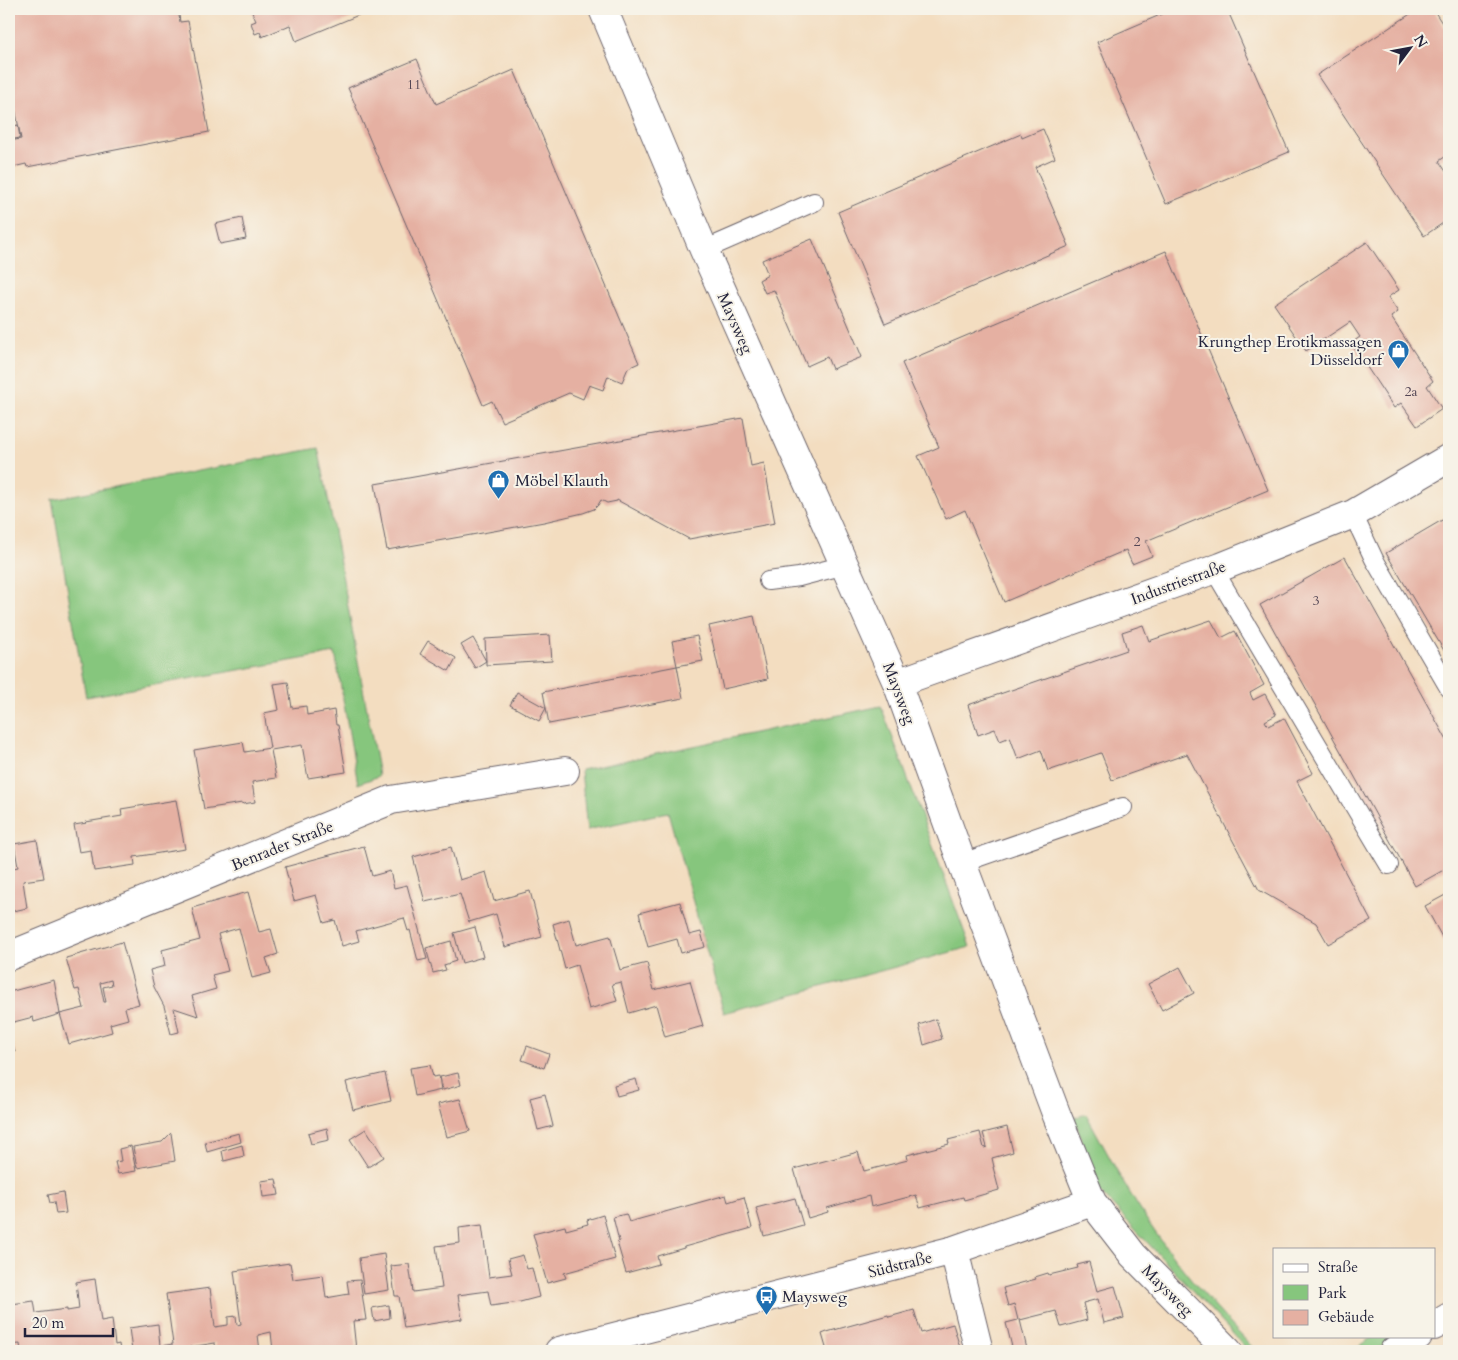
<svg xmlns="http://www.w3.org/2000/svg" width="1458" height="1360" viewBox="0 0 1458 1360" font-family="Cardo,serif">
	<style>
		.green { fill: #86c67d; stroke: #54745c }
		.building { fill: #e5b0a2; fill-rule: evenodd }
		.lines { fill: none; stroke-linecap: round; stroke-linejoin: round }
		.lane-casing { stroke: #6b636a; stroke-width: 20 }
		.street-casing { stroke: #6b636a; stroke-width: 30 }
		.lane { stroke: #fff; stroke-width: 18 }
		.street { stroke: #fff; stroke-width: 28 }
		.labels { text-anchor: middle; stroke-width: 4; stroke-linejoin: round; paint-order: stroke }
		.number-label { font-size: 14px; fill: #534655 }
		.street-label { font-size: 16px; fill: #22223b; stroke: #f7f3e8 }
		.poi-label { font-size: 16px; fill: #22223b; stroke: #f7f3e8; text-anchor: start }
	</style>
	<rect width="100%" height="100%" fill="#f7f3e8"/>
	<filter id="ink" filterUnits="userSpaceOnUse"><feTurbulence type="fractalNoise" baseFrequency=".02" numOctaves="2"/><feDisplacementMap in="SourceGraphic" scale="10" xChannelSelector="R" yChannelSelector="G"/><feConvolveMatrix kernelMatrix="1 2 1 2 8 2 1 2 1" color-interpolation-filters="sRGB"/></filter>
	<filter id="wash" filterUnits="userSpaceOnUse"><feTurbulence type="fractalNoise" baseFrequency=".0096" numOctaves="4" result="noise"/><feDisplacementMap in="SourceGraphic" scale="20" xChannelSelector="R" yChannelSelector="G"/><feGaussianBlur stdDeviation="1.12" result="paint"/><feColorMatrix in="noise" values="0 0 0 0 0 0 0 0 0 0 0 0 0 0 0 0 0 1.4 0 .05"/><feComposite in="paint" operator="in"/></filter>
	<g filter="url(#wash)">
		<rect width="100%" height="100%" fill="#f3ddc0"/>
		<path class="green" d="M318,448L324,476L379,776L358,784L335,653L86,697L52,499Z
			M881,706L970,947L724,1013L668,812L587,830L581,770Z
			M1086,1114C1108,1154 1129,1195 1155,1232C1185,1274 1220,1314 1256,1351H1249L1100,1192L1074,1118Z
			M1374,1336H1397L1374,1351H1351Z"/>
		<g id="blocks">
			<path class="building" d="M9,9H178L180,22L188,21L209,132L27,167L26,164L9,168V141L21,139L10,82H9Z
				M253,9H373L296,41L290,25L262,37L260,32L255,34L251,23L256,21L251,10Z
				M1174,9H1227L1289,152L1166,204L1097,42Z
				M1418,9H1433L1449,34V154L1439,161L1449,176V219L1424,236L1317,75Z
				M417,59L436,104L514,70L639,363L628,368L622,382L608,376L603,390L589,385L583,399L569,393L502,422L492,401L483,405L348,88Z
				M18,125L20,138L9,140V127Z
				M1043,129L1055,158L1035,167L1069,246L885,324L838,212L1021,134L1022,138Z
				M242,218L246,239L220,244L215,224Z
				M812,239L862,357L832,369L827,357L807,366L774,290L765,293L759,280L768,275L762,260Z
				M1367,242L1399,290L1388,297L1398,312L1391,317L1433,381L1427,386L1442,409L1417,426L1401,403L1394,408L1351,343L1360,337L1350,322L1306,351L1274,304Z
				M1166,251L1268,490L1146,541L1152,556L1132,564L1126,550L1004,602L965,510L946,519L918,456L939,447L902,363Z
				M743,418L751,466L764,463L775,523L689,539L617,500V501L607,503L601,500L598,505L594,509L583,513L544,522L387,550L375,484Z
				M1449,516V659L1386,553Z
				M1345,557L1449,744V867L1415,886L1260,605Z
				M754,616L768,679L723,689L709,626Z
				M1211,620L1221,638L1235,631L1264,685L1250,693L1253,700L1265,694L1276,715L1265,721L1268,726L1284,718L1313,773L1297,781L1371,921L1328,944L1316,923L1259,890L1187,754L1112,780L1101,753L1048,771L1041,750L1018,759L1010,737L1000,741L995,729L978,735L968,705L1127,650L1122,632L1143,625L1149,641Z
				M550,635L552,661L486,665V661L475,668L461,645L473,638L486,661L485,639Z
				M697,636L703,661L677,666L683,698L549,724L546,708L539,721L510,705L517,692L546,708L543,692L677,666L672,641Z
				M428,641L456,658L449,671L420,654Z
				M288,682L292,708L306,706L307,715L334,710L336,725H338L346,772L308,778L302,745L271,750L276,778L252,782L255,802L243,804L242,803L204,809L194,750L243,742L245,752L270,748L264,713L279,710L274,684Z
				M176,800L185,849L134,857L135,865L94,871L91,850L79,852L74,825L87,823L86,822L122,816L121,809Z
				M37,840L44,878L23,881L27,908L9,912V869L18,867L14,844Z
				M364,846L372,876L390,871L394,888L407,885L427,959L418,961L410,930L408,931L404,918L356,931L359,941L342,946L335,920L324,923L316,895L294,901L285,867Z
				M451,847L460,880L486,872L494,901L530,891L542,937L505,947L496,914L469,922L460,894L425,902L413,857Z
				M248,892L259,932L271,929L278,954L266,958L271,973L252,978L239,928L218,934L228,971L212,975L216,989L192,996L198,1016L174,1008L179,1032L171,1034L164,1006L154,987L150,970L165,966L162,950L200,940L192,908Z
				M1449,893V950L1425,906Z
				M680,902L689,935L701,932L705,947L681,953L677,939L648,947L639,913Z
				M569,919L576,945L610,936L620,970L647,963L654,990L690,981L703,1026L665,1037L656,1005L629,1013L621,982L612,984L617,1001L589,1009L577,965L565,969L553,924Z
				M475,927L483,957L462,963L454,933Z
				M451,941L456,961L444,965L446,970L433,973L426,948Z
				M122,942L139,1004L125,1008L128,1019L110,1024L112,1032L69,1044L60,1014L84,1008L79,989L75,990L66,958ZM111,980L112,985L103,987L106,1002H104L100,983Z
				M1180,967L1194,993L1162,1010L1148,984Z
				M54,980L60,1014L34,1022L33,1017L10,1023L9,992Z
				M936,1019L942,1039L924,1045L919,1025Z
				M9,1031L15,1052L9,1054Z
				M527,1046L549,1054L544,1068L522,1060Z
				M430,1065L433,1077L439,1076L441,1090L415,1096L410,1068Z
				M385,1073L391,1101L353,1110L346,1082Z
				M458,1073L461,1085L443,1090L440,1077Z
				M636,1079L639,1090L617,1096L614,1085Z
				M545,1094L553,1126L538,1130L530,1098Z
				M460,1099L470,1131L447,1137L438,1104Z
				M1007,1127L1013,1152L992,1158L994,1167H993L999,1190L964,1200L963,1197L920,1208L916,1195L871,1207L869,1196L827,1208L828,1212L808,1218L794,1169L858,1152L864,1171L908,1160L907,1155L949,1144L948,1140L980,1132L984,1148L987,1147L983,1133Z
				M327,1128L329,1140L311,1144L308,1133Z
				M366,1129L384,1157L368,1167L350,1139Z
				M171,1133L175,1161L137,1168L133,1147L162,1142Z
				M239,1133L241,1142L207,1152L205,1142Z
				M242,1145L244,1156L224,1161L222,1151Z
				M131,1146L136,1171L118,1174L115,1162L121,1161L119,1149Z
				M276,1179L279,1195L263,1197L261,1181Z
				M63,1192L66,1213L56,1214L54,1202L50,1203L48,1195Z
				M726,1195L728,1202L744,1197L752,1228L684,1247V1248L657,1256L659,1264L626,1273L617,1242L619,1241L613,1217L626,1214L629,1222Z
				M795,1198L803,1225L764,1236L756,1208Z
				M603,1215L615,1259L564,1273L566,1278L547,1283L533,1234L565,1226L566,1230L588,1224L587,1220Z
				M482,1225L489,1277L512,1274L508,1259L523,1255L527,1269L532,1268L539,1297L520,1302L491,1306L488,1291L458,1295L462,1319L404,1328L399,1296H395L391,1266L409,1264L413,1292L442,1288L436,1246L460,1243L459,1228Z
				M384,1254L389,1290L364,1294L359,1258Z
				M1089,1262L1097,1291L1115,1286L1124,1318L1104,1323L1098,1299L1083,1303L1087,1320L1061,1327L1056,1311L1020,1320L1027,1349L1013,1351L1006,1323L1018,1320L1014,1304L1008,1306L1003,1288L1036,1279L1035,1277L1048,1273L1049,1275L1078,1268L1077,1265Z
				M290,1263L293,1279L323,1275L326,1298L349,1294L347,1281L360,1280L366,1320L353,1321L356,1350L346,1351H273L271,1332L258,1335L260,1351H216L215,1343L190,1347L191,1351H132L129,1328L158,1324L160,1346L173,1344L166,1294L210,1288L215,1327L228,1325V1317L236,1316L237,1325L241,1324L234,1271Z
				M95,1279L101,1321L112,1319L115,1345L119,1344L120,1351H21L20,1344L9,1345V1316H13L11,1304L34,1301L36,1313L67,1309V1311L79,1309L76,1282Z
				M389,1305L390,1318L374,1321L372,1308Z
				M914,1310L921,1333L953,1324L961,1351H827L822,1334L827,1332L888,1315L889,1317Z"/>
		</g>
	</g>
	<g filter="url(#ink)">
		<use href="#blocks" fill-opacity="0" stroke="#6b636a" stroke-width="1"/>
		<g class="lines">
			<defs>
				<path id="lane" d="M704,250L814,202
					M1353,514L1374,559L1449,688
					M1214,570L1389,865
					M768,581L799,577L845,565
					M962,863L1123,807"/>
				<path id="street" d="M603,9L704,250L897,683L962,863L1057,1116L1092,1202L1133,1255L1228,1351
					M897,683L1221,567L1353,514L1449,458
					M9,956L391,800L565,771
					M954,1250L979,1351
					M1434,1326L1449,1317
					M559,1351L954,1250L1092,1202
					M1394,1351L1418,1336"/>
			</defs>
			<use href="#lane" class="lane-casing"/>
			<use href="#street" class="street-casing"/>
			<use href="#lane" class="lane"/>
			<use href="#street" class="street"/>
		</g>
	</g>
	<defs>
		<symbol id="shop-pin" viewBox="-11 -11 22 30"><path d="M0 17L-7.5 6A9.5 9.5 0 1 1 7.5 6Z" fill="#1f6fb2" stroke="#f7f3e8"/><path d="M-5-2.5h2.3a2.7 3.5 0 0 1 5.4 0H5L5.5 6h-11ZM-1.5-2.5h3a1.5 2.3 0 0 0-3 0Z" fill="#fff"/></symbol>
		<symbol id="bus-pin" viewBox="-11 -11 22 30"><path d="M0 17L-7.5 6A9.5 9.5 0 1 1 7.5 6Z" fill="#1f6fb2" stroke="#f7f3e8"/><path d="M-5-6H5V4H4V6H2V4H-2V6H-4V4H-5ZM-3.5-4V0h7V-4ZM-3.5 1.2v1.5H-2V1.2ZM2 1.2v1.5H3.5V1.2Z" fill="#fff"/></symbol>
	</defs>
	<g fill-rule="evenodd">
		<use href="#shop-pin" x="1386" y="338" width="25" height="34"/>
		<use href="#shop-pin" x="486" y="468" width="25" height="34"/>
		<use href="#bus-pin" x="754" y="1284" width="25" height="34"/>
	</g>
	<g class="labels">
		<g class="number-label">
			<text x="414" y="89">11</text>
			<text x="1411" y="396">2a</text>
			<text x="1137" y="546">2</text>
			<text x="1316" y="605">3</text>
		</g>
		<g class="street-label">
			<text transform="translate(736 323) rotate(66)" y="6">Maysweg</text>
			<text transform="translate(1178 582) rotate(-20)" y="6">Industriestraße</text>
			<text transform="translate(900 693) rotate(69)" y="6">Maysweg</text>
			<text transform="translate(282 845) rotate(-22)" y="6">Benrader Straße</text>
			<text transform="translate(900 1264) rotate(-14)" y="6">Südstraße</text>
			<text transform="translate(1168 1290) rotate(45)" y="6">Maysweg</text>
		</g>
		<g class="poi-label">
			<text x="1382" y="347" text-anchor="end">Krungthep Erotikmassagen<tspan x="1382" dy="18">Düsseldorf</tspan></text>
			<text x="515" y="486">Möbel Klauth</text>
			<text x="782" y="1302">Maysweg</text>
		</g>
	</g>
	<rect width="1458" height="1360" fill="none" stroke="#f7f3e8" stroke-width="30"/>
	<rect x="1273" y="1248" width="162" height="90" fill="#f7f3e8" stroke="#a29fa3"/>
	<rect x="1283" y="1264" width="25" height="8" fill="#ffffff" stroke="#a29fa3"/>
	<text x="1318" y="1272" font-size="15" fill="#22223b">Straße</text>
	<rect x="1283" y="1285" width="25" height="15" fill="#86c67d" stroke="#a29fa3"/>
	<text x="1318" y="1298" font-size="15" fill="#22223b">Park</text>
	<rect x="1283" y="1310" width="25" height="15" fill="#e5b0a2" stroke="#a29fa3"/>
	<text x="1318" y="1322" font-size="15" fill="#22223b">Gebäude</text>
	<g transform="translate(1410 48) rotate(58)" stroke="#f7f3e8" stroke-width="4" paint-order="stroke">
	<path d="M0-4L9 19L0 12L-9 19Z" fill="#22223b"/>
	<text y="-8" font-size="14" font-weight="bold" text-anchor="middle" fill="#22223b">N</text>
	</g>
	<path d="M25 1328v8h88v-8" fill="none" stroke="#22223b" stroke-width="2.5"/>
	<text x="32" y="1328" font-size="15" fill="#22223b" stroke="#f7f3e8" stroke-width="4" paint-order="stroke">20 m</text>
</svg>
